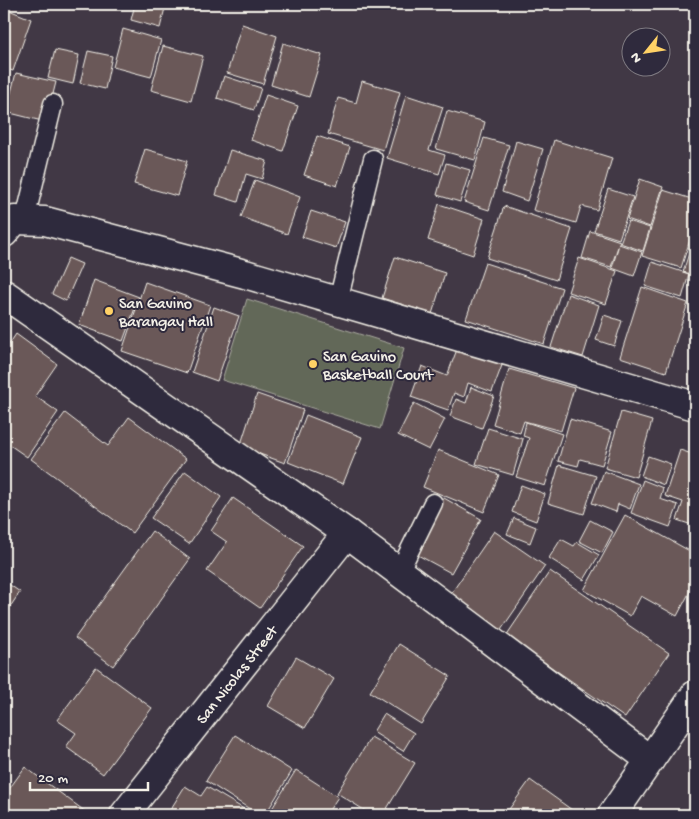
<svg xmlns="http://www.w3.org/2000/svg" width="699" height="819" viewBox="0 0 699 819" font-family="'Gochi Hand',sans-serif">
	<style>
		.green { fill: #626759; stroke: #abaca0 }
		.building { fill: #6b5859; stroke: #f4f1e8 }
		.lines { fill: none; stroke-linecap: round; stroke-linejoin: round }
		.lane-casing { stroke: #f4f1e8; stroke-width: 21 }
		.street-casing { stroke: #f4f1e8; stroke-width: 31 }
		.lane { stroke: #2f2a3d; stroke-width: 18 }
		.street { stroke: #2f2a3d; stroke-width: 28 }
		.poi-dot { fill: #ffd166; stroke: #2f2a3d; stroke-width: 2 }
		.labels { text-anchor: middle; stroke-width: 4; stroke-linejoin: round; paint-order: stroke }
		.poi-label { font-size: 16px; fill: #f4f1e8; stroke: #2f2a3d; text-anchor: start }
		.street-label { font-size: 16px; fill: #f4f1e8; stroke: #2f2a3d }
	</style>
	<rect width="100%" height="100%" fill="#413845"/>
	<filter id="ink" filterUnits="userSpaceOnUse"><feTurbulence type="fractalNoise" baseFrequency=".02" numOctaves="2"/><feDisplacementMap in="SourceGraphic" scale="10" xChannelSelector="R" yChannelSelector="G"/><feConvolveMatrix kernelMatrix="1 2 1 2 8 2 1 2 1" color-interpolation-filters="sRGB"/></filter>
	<g filter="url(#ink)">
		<path class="green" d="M247,299L404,348L380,429L222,380Z"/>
		<path class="building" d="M135,4H166L160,28L131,20Z
			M4,8L31,19L13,71L4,68Z
			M242,24L277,36L263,84L227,73Z
			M123,29L161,40L151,77L113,67Z
			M283,43L322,55L309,97L271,85Z
			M163,46L203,56L191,101L151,90Z
			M55,50L79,55L73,84L48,78Z
			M88,51L112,56L105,89L80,83Z
			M16,73L56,82L46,122L6,112Z
			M224,76L261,88L254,110L217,98Z
			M362,81L400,92L383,150L328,134L338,98L356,103Z
			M266,95L298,106L283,151L251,140Z
			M406,95L443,107L429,150L445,155L439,174L387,158Z
			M447,111L485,122L475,160L436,149Z
			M317,136L350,147L337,186L304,175Z
			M484,138L509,145L489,210L464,202Z
			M554,140L612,158L597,210L581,206L576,223L533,210Z
			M516,141L543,149L527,201L502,192Z
			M145,149L187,161L177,196L134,184Z
			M230,150L267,161L262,179L246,174L238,202L216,195Z
			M446,163L470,170L460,202L437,195Z
			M640,179L663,187L650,227L627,219Z
			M255,180L300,197L287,234L241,217Z
			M608,189L633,197L619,239L594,231Z
			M663,190L695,200V224L681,268L642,256Z
			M439,204L484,219L473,255L428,240Z
			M504,206L572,229L556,280L487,258Z
			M311,211L345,222L336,248L302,237Z
			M628,221L650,228L643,251L620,243Z
			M590,231L620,241L611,267L582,258Z
			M695,234V275L683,272Z
			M619,244L642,252L634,276L612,268Z
			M395,257L445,273L432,314L382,298Z
			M68,258L82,264L66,301L52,294Z
			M579,258L617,271L606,304L568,292Z
			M652,262L689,274L682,298L645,286Z
			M485,263L562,288L544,344L466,319Z
			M94,280L139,297L123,341L79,325Z
			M145,282L210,305L187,373L122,351Z
			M642,287L688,303L666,372L620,357Z
			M568,294L599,305L583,357L551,347Z
			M214,307L239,316L217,381L192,372Z
			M604,315L622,321L614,346L596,340Z
			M16,334L57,364L35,396L58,412L27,457L4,441V352Z
			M459,344L504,360L492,392L468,383L464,397L454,393L448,410L411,397L422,366L447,376Z
			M509,369L574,388L561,431L524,421L520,433L493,424Z
			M471,387L494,396L482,428L450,416L456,399L466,403Z
			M257,394L303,410L285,463L240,447Z
			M414,403L445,419L429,450L398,435Z
			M621,412L652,421L636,477L605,468Z
			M65,413L108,446L129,417L186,459L132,533L31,459Z
			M306,415L362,437L343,484L288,462Z
			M570,419L612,432L602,465L580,459L578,466L558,461Z
			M526,422L562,434L545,486L516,477L529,438L523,436Z
			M488,428L523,439L513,475L476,464Z
			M438,450L499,475L484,512L423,487Z
			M680,450L695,455V526L677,520L683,502L665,496Z
			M648,456L671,464L664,485L641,476Z
			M559,465L596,476L584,514L548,503Z
			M185,471L221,497L189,544L151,518Z
			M604,471L639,484L630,509L618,504L616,512L592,503Z
			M643,480L663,488L660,499L678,505L670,527L631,513Z
			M521,485L545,494L536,521L512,512Z
			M233,498L303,546L260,608L207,571L227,542L211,531Z
			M444,498L481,519L451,573L414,553Z
			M625,515L695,554V582L677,616L641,596L630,616L584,590Z
			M514,518L536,527L530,543L507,534Z
			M590,520L613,532L602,553L579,541Z
			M152,531L190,559L113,666L75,638Z
			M494,531L545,566L501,630L450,595Z
			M561,539L574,546L577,542L599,555L584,580L549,558Z
			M550,571L669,653L625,718L506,636Z
			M4,581L20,592L4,616Z
			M399,644L450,676L421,724L370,692Z
			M296,657L334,679L305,728L268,706Z
			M96,667L152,708L103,774L66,747L76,733L57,720Z
			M384,714L414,733L403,751L373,732Z
			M235,735L292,771L265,815H259L206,781Z
			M371,737L415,763L383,815H372L337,793Z
			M25,767L90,815L4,814V796Z
			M296,770L338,797L326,815H268Z
			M530,780L579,815H511L507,812Z
			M185,786L201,796L207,787L254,815H167Z"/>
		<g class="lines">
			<defs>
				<path id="lane" d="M25,219L53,104
					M338,301L373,159
					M399,572L433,503"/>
				<g id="street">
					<path d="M4,233L15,220L45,221L245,274L695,406"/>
					<path d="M4,294L347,533L650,760"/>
					<path id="s1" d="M124,815L347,533"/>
					<path d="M612,815L695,695"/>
				</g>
			</defs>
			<use href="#lane" class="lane-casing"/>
			<use href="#street" class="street-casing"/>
			<use href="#lane" class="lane"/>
			<use href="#street" class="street"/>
		</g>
	</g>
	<g class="poi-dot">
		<circle cx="109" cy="311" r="5"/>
		<circle cx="313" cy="364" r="5"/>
	</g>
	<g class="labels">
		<g class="poi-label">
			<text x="119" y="308">San Gavino<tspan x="119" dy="18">Barangay Hall</tspan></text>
			<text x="323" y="361">San Gavino<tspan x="323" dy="18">Basketball Court</tspan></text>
		</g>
		<g class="street-label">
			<text dy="6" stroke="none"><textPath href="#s1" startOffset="180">San Nicolas Street</textPath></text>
		</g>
	</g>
	<rect width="699" height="819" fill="none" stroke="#2f2a3d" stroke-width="20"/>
	<rect x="10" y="10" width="679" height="799" fill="none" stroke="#f4f1e8" stroke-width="2" filter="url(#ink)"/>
	<g transform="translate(646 52) rotate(240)"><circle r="24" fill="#2f2a3d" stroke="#7e7a81"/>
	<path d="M0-4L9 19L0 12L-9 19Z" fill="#ffd166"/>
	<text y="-8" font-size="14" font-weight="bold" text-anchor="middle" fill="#f4f1e8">N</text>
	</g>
	<path d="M30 782v8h118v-8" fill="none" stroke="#f4f1e8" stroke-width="2.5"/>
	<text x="38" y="782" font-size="15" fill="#f4f1e8" stroke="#2f2a3d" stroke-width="4" paint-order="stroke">20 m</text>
</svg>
